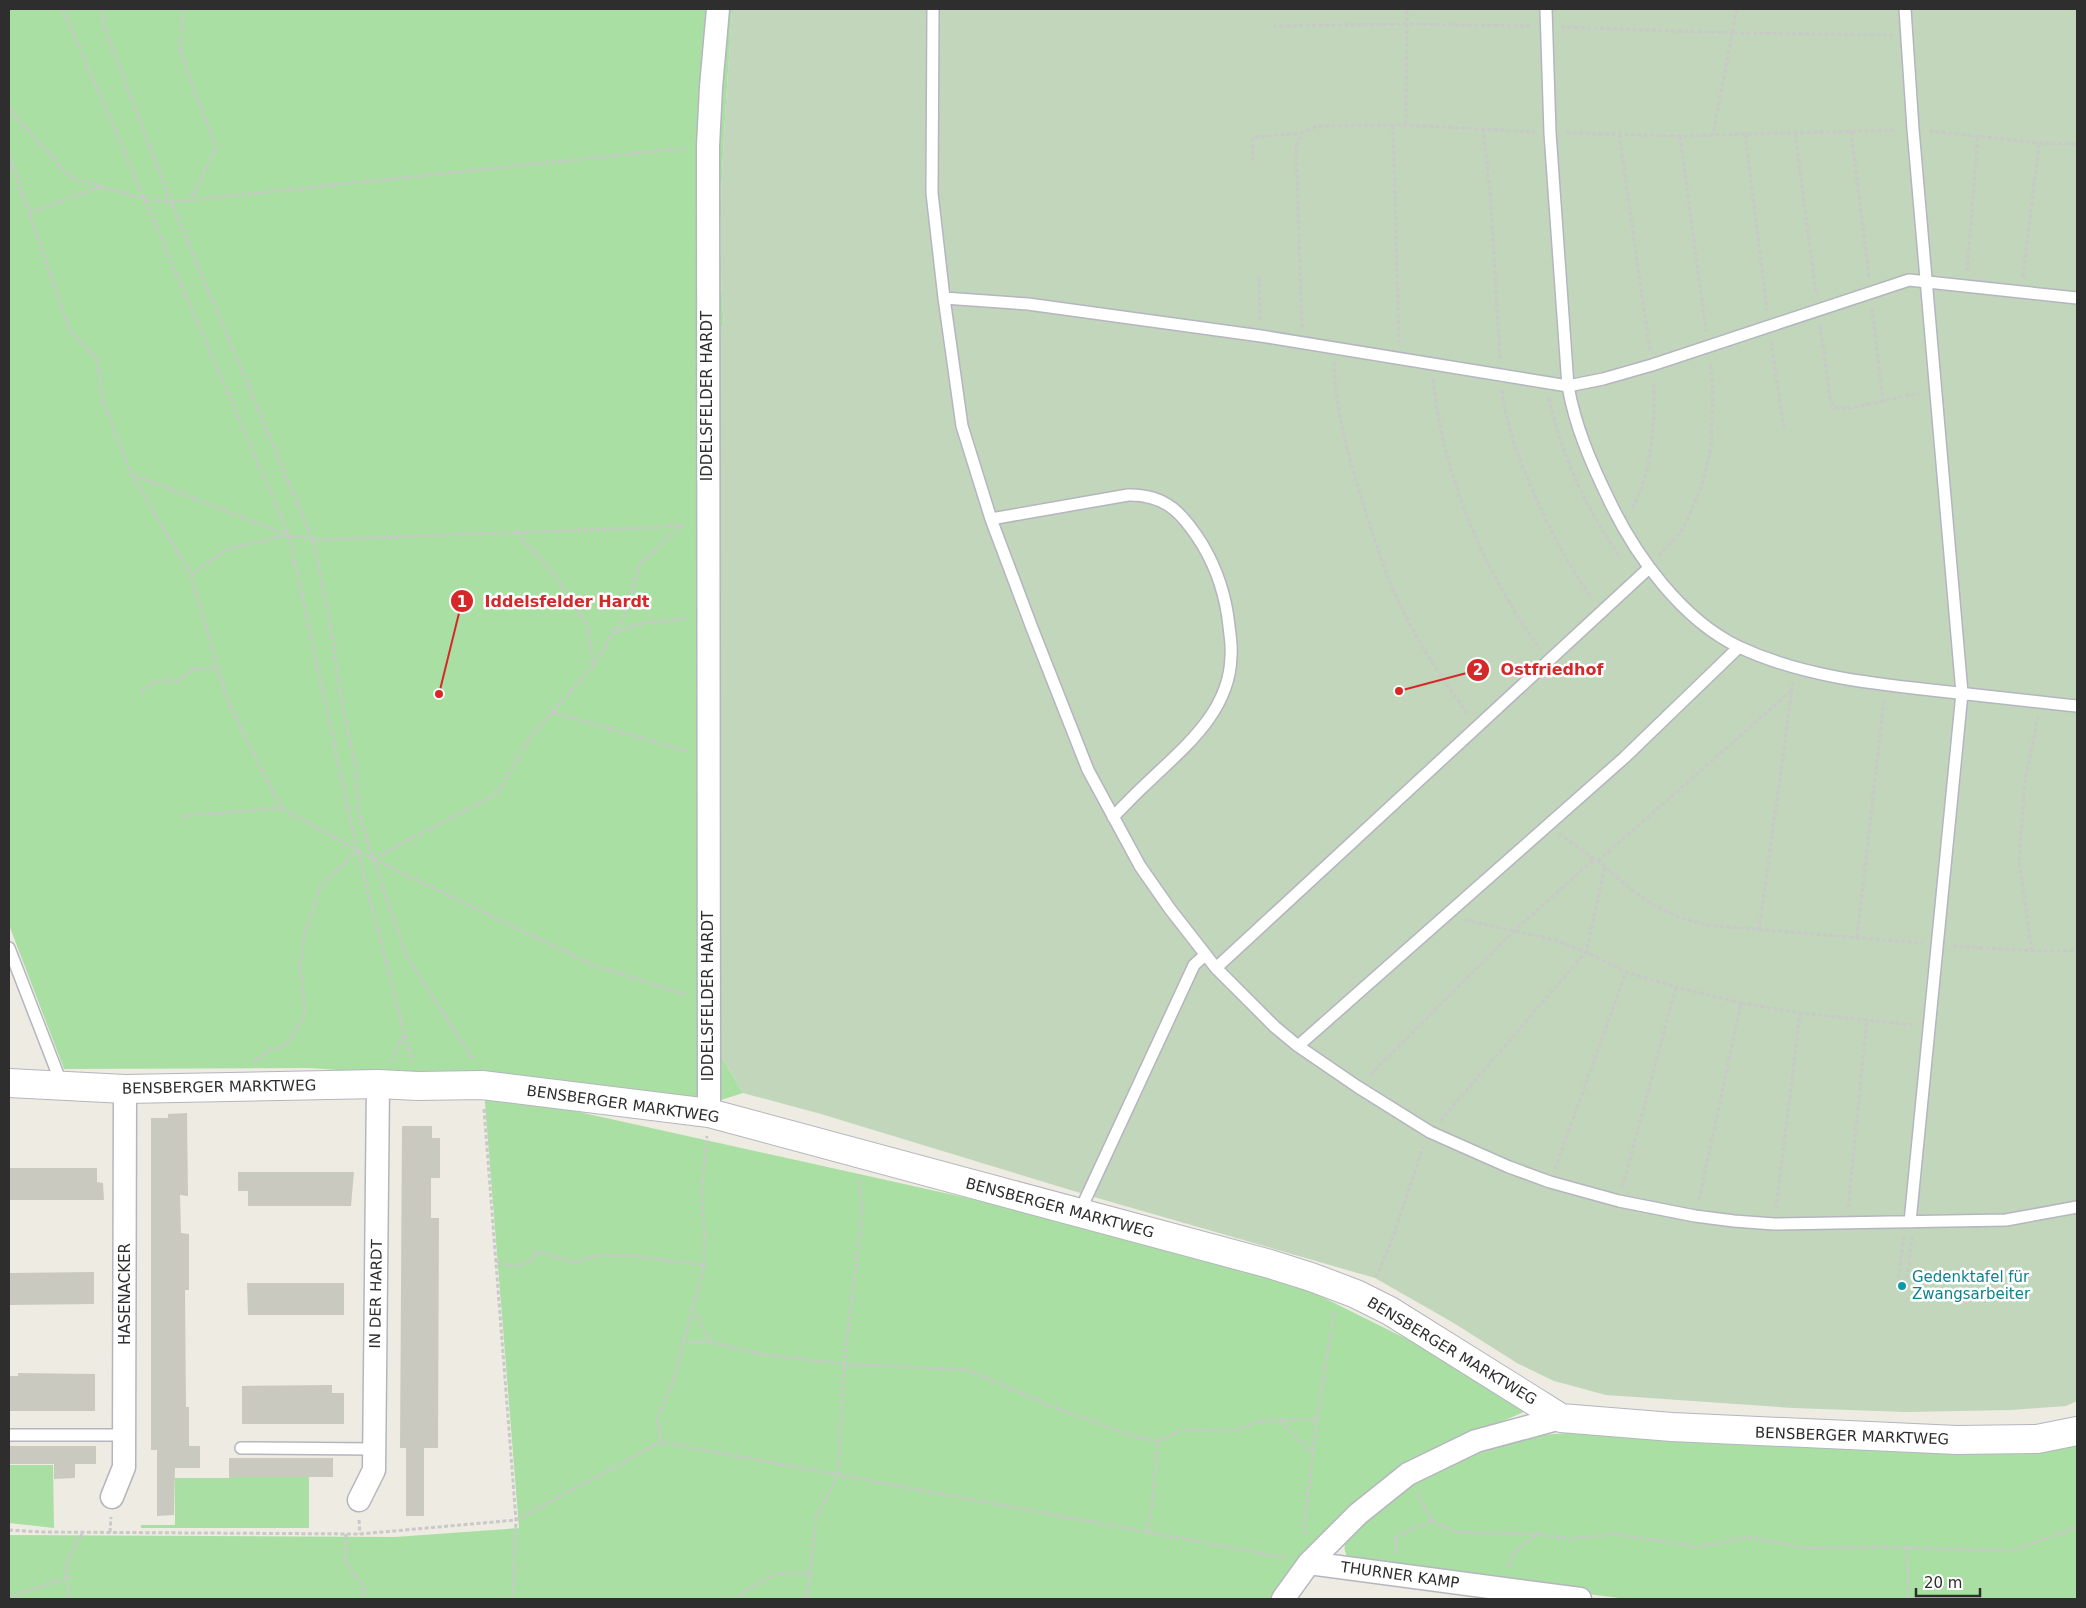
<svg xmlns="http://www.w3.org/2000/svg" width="2086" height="1608" viewBox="0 0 2086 1608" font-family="'DejaVu Sans',sans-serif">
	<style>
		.green { fill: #aadfa3 }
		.cemetery { fill: #c1d6ba }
		.building { fill: #cac9c0 }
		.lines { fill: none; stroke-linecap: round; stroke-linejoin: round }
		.lane-casing { stroke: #b5b5c0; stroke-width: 14 }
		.street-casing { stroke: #b5b5c0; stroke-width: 25 }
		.secondary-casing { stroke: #b5b5c0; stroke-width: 30 }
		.path { stroke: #c9c9c9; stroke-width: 3; stroke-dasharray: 4 2.5; stroke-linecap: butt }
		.lane { stroke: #fff; stroke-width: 11 }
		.street { stroke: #fff; stroke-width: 22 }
		.secondary { stroke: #fff; stroke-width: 28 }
		.culture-dot { fill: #0f9aa8; stroke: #fff; stroke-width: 2 }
		.labels { text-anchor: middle; stroke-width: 5; stroke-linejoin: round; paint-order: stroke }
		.street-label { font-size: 15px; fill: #2e2e2e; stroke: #fff }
		.culture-label { font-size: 15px; fill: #0d838f; stroke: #fff; text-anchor: start }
		.leader { fill: none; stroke: #d62828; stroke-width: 2 }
		.callout-dot { fill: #d62828; stroke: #fff; stroke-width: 2 }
		.mark-label { font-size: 15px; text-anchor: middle; font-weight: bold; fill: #fff }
		.callout-label { font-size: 16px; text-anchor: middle; font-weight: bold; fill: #d62828; stroke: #fff; stroke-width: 5; stroke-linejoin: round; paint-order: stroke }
	</style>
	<rect width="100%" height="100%" fill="#eeebe2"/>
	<path class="green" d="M9,9H732C726,114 715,221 724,326L721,327V1056L743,1093L702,1106L483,1080L309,1068L64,1069L9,925Z
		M484,1091L1075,1222L1298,1285L1423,1347L1524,1412L1454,1442L1274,1599H9V1535L395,1537L519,1528Z
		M1579,1432L2077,1440V1599H1627L1360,1565L1350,1562C1344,1551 1342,1547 1349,1536L1400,1490L1461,1457L1529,1436Z
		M9,1465H53L54,1528L9,1523Z
		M230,1476H309V1528H141V1525H175V1478H229Z"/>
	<path class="cemetery" d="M732,9H2077V1401L2066,1406L2011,1410L1906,1412L1793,1408L1606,1395L1554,1381L1517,1363L1452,1322L1375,1278L1087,1195L821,1114L743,1093L721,1056V327L724,326C715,221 726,114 732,9Z"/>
	<path class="building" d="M187,1113L188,1196L180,1195L181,1233L189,1234V1290H185L186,1407H189V1446H200V1468H175L174,1515L157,1516V1450H151V1118H168V1114Z
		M402,1126H432V1138H440V1178H431V1218H439L438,1448H424V1516H406V1448H400Z
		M9,1168H97V1182L103,1183L104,1200H9Z
		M238,1172H354L351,1206H248V1191H238Z
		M94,1272V1304L9,1305V1273Z
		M247,1283H344V1315H248Z
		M18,1373L95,1374V1411H9V1376H18Z
		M332,1385V1393H344V1424H242V1386Z
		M9,1446H96V1464H75V1478L54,1479V1464H9Z
		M229,1458H333V1477H229Z"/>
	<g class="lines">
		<defs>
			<path id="lane" d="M933,9L932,193L944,298L962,426L991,519L1032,628L1088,770L1140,866L1170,909L1216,968L1275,1027L1298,1046L1358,1087L1430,1132L1509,1167L1550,1182L1619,1201L1695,1216L1734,1221L1774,1224L2006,1220L2077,1207
				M1546,9L1550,133L1568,386C1575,426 1591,463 1609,500C1635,555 1682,620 1739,647C1799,675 1866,683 1931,690C1979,695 2028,701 2077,706
				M1905,9L1913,129L1962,693L1910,1222
				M944,298L1028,304L1261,336L1568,386L1603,379L1652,365L1909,280L2077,298
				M991,519L1128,495C1166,494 1183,514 1202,544C1217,569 1226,597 1229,626C1230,636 1232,646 1231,656C1230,713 1182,749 1145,785C1134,795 1124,806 1113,817
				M9,948L62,1085
				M1216,968L1649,568
				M1298,1046L1624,758L1739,647
				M1079,1213L1194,965L1205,955
				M9,1435H125
				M241,1448L374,1449"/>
			<path id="street" d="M709,1113L708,146L711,87L718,9
				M112,1497L124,1467L125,1089
				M359,1500L374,1470L378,1084
				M1309,1563L1580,1599
				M1283,1599L1309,1563L1358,1514L1408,1474L1476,1441L1561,1418"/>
			<path id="secondary" d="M9,1083L125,1089L378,1084L418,1086L482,1085L709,1113L1270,1264L1311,1277L1356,1294L1390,1311L1561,1418L1672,1427L1957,1440L2037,1439L2077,1431"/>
		</defs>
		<use href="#lane" class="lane-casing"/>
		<use href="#street" class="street-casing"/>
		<use href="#secondary" class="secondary-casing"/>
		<path class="path" d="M63,9L289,535L357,850L412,1062
			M102,9L103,24L171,202L313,540L326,601L344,715L356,767L358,810L373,859L407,957L474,1061
			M183,9L180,51L216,148L190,200
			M1737,9L1732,33L1892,35
			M1273,26L1406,24L1530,26
			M1561,27L1732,33L1713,135
			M9,109L71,178L145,199L171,202L687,148
			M1393,125L1399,342
			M1406,125L1407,9
			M1483,128L1490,190L1500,359
			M1851,131L1869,277
			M1929,131L2039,143L2077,144
			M1566,133L1680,136L1897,130
			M1795,133L1816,294
			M1619,134L1650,350
			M1745,134L1767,310
			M1680,136L1706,331
			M9,155L70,331L97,359L103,400L131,473L191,575L228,702L281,808L373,859L593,965L687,995
			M1253,161V137L1302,133
			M29,213L100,187
			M1967,271L1978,136
			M1259,277L1260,320
			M2023,277L2039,143
			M1872,308L1883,401
			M1820,325L1830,398L1834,407L1846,409L1919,393
			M1302,328L1296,145L1302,133L1317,126L1406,125L1535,132
			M1771,341L1784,428
			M1334,362C1335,409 1348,456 1362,500C1373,534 1383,569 1398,600C1417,641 1441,678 1468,714
			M1433,379C1443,476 1483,570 1540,649
			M1502,390C1507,449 1558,551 1592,599
			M1549,398C1561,453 1587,512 1621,558
			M131,474L288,535
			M1632,508C1652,474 1656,419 1653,381
			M517,533L552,572L587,624L593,665
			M1659,556L1683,529L1702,486L1711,447L1713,393L1710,362
			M191,575L227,549L289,535L313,540L687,526
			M615,632L643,623L687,618
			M141,692L156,681H178L192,669L218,667
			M552,712L689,752
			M181,816L281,808
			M1559,834L1598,861L1633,891L1657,907L1681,918L1706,925L1922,943
			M373,859L498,793L530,737L593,666L626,613L639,565L680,527
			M1598,861L1791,691
			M1465,920L1555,940L1586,952L1626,972L1676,987L1741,1003
			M1759,930L1793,683
			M1857,937L1884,700
			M1953,946L2032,951H2077
			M2032,951L2019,861L2025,781L2038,717
			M392,1062L404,1033
			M253,1063L266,1052L287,1044L305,1013L300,966L304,937L320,887L357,850
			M1370,1075L1513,932L1594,859
			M484,1109L516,1520L513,1599
			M1440,1121L1586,952L1605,867
			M1555,1169L1626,972
			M1623,1186L1676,987
			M1699,1200L1741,1003L1800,1013L1914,1025
			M1848,1208L1867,1019
			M1776,1209L1800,1013
			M1904,1236L1898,1285L1906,1286L1912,1237
			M496,1261L514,1267L532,1261L537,1251L572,1262L603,1255L632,1256L704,1265
			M1376,1277L1392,1240L1423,1147
			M692,1308L711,1342
			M682,1342H711L759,1354L844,1364L968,1370L1051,1406L1130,1435L1158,1441L1182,1430L1234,1431L1257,1421L1317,1419
			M1280,1421L1313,1454
			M661,1442L657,1418L673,1382L704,1265L705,1235L701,1199L707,1136
			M1418,1493L1432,1521L1455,1532L1538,1534
			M359,1520L360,1534
			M9,1530L43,1532L360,1534L516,1520L661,1442L1287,1558
			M110,1532L111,1517
			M1147,1532L1152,1507L1158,1441
			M346,1534V1562L365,1590L360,1599
			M1307,1534L1304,1527L1317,1419L1334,1311
			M1907,1547L1908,1599
			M1396,1553V1536L1432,1521
			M1509,1568L1513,1553L1538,1534L1569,1539L1615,1534L1699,1547L1748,1537L1804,1548L1888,1547L2012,1551L2077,1527
			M9,1598L67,1577
			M68,1599L67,1561L83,1532
			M735,1599L771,1575L810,1572
			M803,1599L807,1590
			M809,1599L808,1589L816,1518L838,1475L844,1364L862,1213L859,1177"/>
		<use href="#lane" class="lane"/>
		<use href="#street" class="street"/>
		<use href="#secondary" class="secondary"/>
	</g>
	<circle class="culture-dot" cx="1902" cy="1286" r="5"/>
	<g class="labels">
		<g class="street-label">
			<text transform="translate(707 396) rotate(-90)" y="5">IDDELSFELDER HARDT</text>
			<text transform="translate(708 996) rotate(-90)" y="5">IDDELSFELDER HARDT</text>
			<text transform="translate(219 1087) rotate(-1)" y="5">BENSBERGER MARKTWEG</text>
			<text transform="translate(623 1104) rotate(8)" y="5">BENSBERGER MARKTWEG</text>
			<text transform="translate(1060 1208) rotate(15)" y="5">BENSBERGER MARKTWEG</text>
			<text transform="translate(125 1294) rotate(-90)" y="5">HASENACKER</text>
			<text transform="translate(376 1294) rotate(-89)" y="5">IN DER HARDT</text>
			<text transform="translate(1452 1351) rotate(31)" y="5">BENSBERGER MARKTWEG</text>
			<text transform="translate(1852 1436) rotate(2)" y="5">BENSBERGER MARKTWEG</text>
			<text transform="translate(1400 1575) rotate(8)" y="5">THURNER KAMP</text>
		</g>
		<g class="culture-label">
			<text x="1912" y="1282">Gedenktafel für<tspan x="1912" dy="17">Zwangsarbeiter</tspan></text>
		</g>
	</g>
	<path class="leader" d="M439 694L462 601M1399 691L1478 670"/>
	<g class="callout-dot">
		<circle cx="439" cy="694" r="5"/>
		<circle cx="1399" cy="691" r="5"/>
		<circle cx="462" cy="601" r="12"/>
		<circle cx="1478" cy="670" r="12"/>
	</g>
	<g class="mark-label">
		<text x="462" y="607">1</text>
		<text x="1478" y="675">2</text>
	</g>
	<g class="callout-label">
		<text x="567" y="607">Iddelsfelder Hardt</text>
		<text x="1552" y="675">Ostfriedhof</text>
	</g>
	<rect width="2086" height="1608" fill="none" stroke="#2e2e2e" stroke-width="20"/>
	<path d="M1916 1588v8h64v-8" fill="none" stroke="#2e2e2e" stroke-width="2.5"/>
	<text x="1924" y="1588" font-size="15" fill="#2e2e2e" stroke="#ffffff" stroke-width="4" paint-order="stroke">20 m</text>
</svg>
